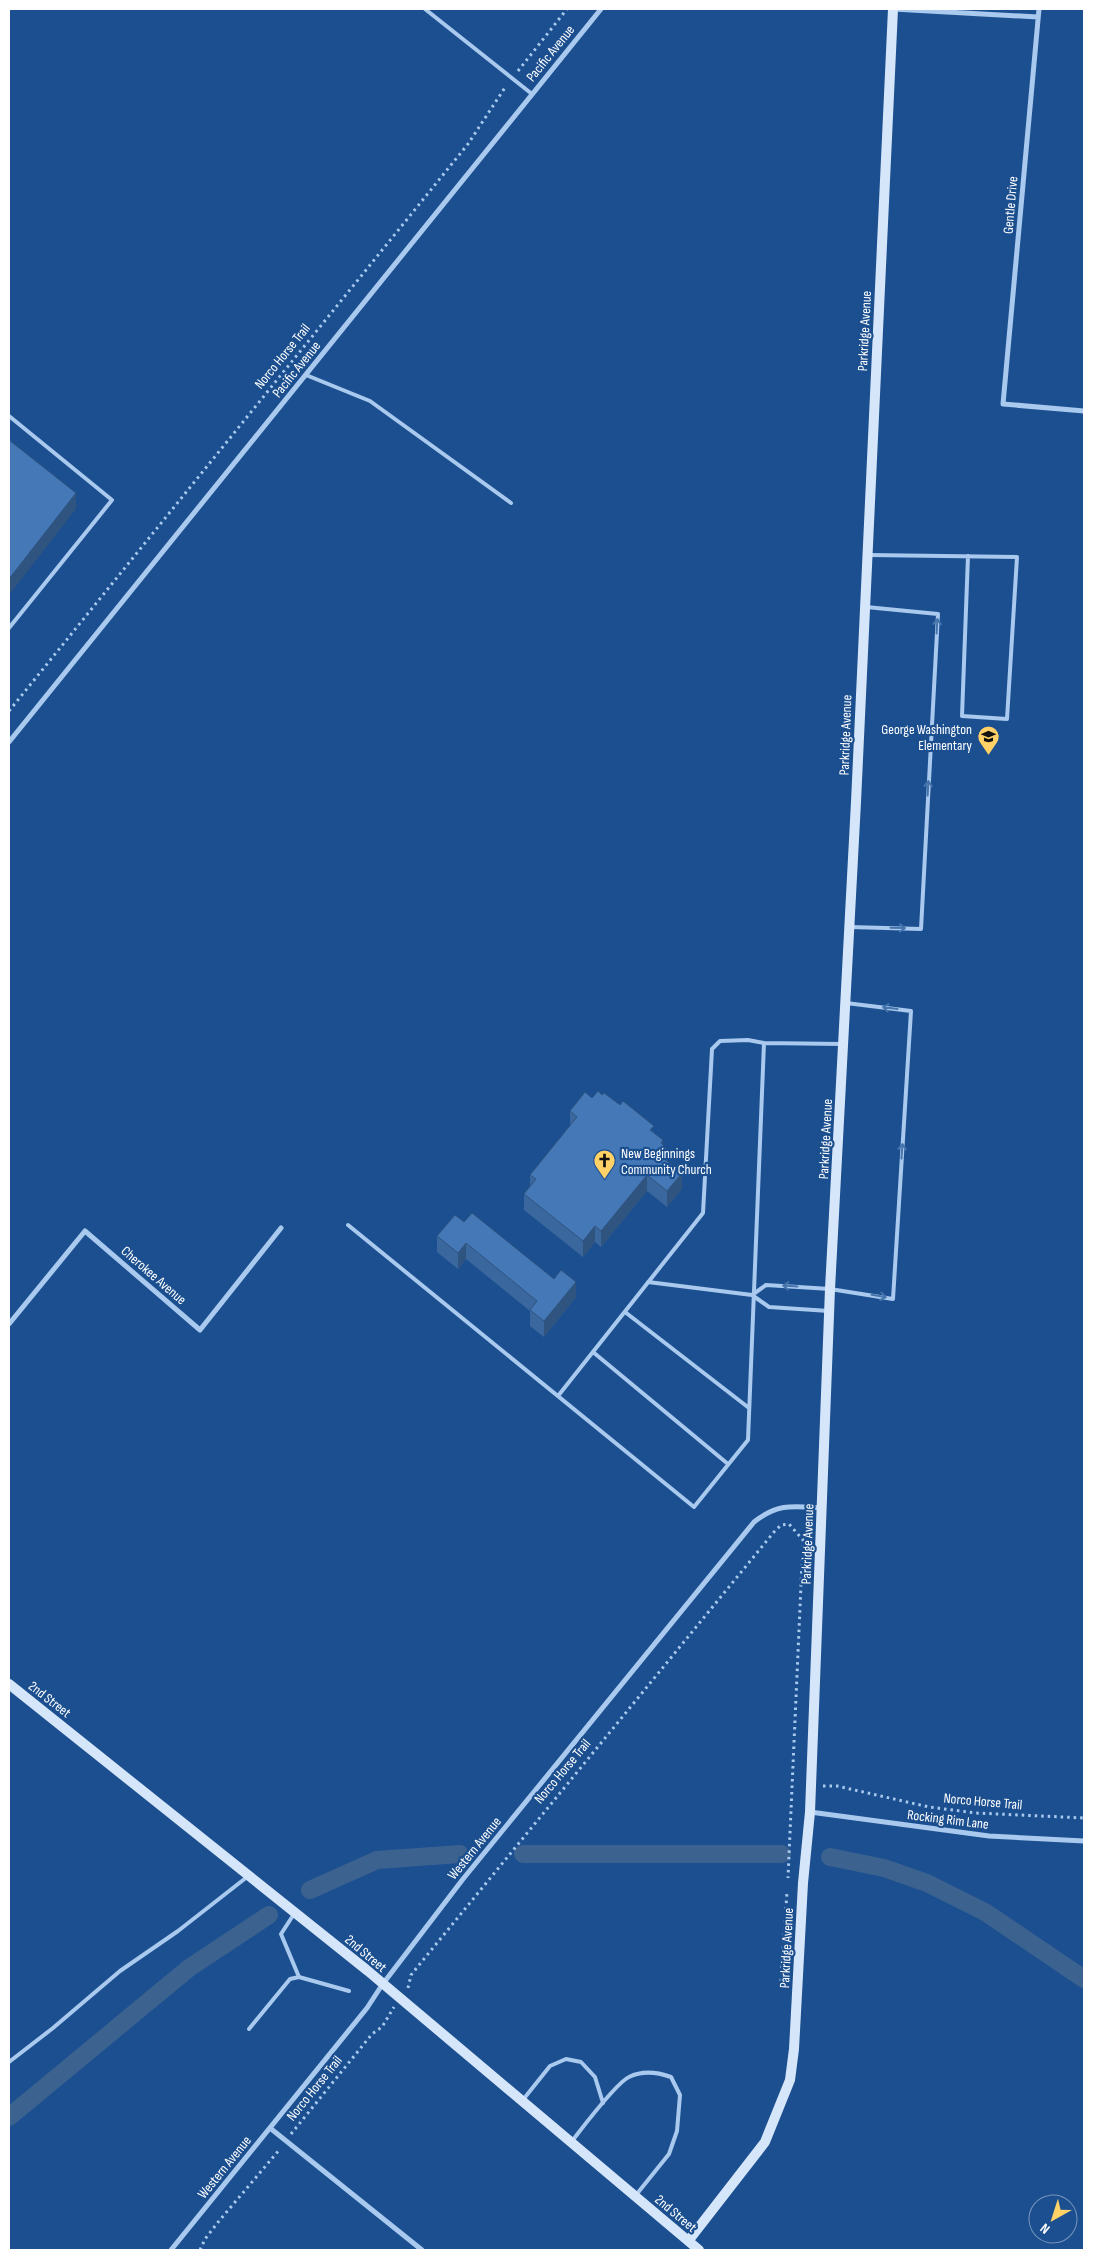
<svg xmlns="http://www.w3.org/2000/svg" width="1093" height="2259" viewBox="0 0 1093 2259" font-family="'Sofia Sans Condensed',sans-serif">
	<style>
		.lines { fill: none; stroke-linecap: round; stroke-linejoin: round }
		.canal { stroke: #3c6290; stroke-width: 18 }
		.path { stroke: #a9c9ee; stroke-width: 3; stroke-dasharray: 2.5 4; stroke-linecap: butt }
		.lane { stroke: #a9c9ee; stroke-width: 4 }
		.street { stroke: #a9c9ee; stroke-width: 5 }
		.secondary { stroke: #d6e6fa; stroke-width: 10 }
		.wall { fill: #3a679d }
		.shaded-wall { fill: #305480 }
		.building { fill: #4478b7; stroke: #305480 }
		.oneway { stroke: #4674ac }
		.labels { text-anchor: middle; stroke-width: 4.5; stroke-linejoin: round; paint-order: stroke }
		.street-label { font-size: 14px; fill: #fff; stroke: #1b4f8f }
		.poi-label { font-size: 14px; fill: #fff; stroke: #1b4f8f; text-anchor: end }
	</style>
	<rect width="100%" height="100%" fill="#1b4f8f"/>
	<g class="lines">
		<path class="canal" d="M523,1854H782
			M830,1857L884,1868L927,1883L985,1912L1084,1979
			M310,1890L377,1860L460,1854
			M9,2117L189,1968L269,1915"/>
		<path class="path" d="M518,71L567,9
			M9,711L468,144L506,86
			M823,1786H837L929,1807L976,1813L1084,1818
			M781,1981L787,1892
			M408,1988L411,1975L419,1965L774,1532L781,1525L789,1524L803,1540L788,1878
			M291,2134L372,2034L382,2027L394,2007
			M200,2250L205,2239L219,2221L280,2149"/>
		<path class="lane" d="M425,9L532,94
			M306,375L370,401L511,503
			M9,416L112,500L9,628
			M869,555L1017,557L1007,719L962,716L968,556
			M850,927L921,929L938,614L866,607
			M764,1043L842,1044
			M348,1225L694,1507L748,1440L764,1043L748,1040L720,1041L712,1049L703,1213L558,1396
			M648,1282L752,1295L769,1307L829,1311
			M752,1295L766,1285L830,1289L893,1299L911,1011L846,1003
			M625,1312L749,1408
			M593,1352L728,1464
			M294,1914L281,1934L299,1977
			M249,2029L290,1979L299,1977L349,1991
			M9,2062L53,2028L120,1971L178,1931L247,1877
			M522,2101L550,2066L566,2059L581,2062L595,2077L603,2103
			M572,2141C583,2127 616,2083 629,2077C643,2070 657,2072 671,2077L680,2095L677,2131L669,2154L636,2195"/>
		<path class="street" d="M893,9L1038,17
			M1039,9L1003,404L1084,411
			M9,742L601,9
			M9,1324L85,1231L200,1330L281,1228
			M810,1812L989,1836L1084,1841
			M270,2128L422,2250
			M171,2250L367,2008L382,1985L463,1879L754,1522C778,1503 793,1506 822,1508"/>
		<path class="secondary" d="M9,1684L368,1971L699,2250
			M689,2240L765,2142L790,2080L794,2049L803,1883L810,1812L830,1289L856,802L893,9"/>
	</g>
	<path class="wall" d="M592,1098L654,1132L663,1145L667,1161L682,1189L667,1207L647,1191L601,1247L595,1242L583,1257L524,1210V1194L530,1186V1175L570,1126V1111Z
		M464,1222L576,1297L544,1337L530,1326V1311L466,1259L458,1269L437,1252V1236Z"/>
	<path class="shaded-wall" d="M76,493V509L9,595V579Z
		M663,1140V1154L667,1149V1164L661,1172V1143Z
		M682,1173V1189L667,1207V1191Z
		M647,1175V1191L601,1247V1231Z
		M595,1226V1242L583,1257V1241Z
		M466,1243V1259L458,1269V1253Z
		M576,1282V1297L544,1337V1321Z"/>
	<path class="building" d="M9,440L76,493L9,579Z
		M598,1091L602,1095L604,1093L620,1105L623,1101L654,1126L650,1130L663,1140L661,1143L667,1149L661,1156L682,1173L667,1191L647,1175L601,1231L595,1226L583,1241L524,1194L536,1179L530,1175L577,1117L570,1111L585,1092L592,1098Z
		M472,1213L554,1279L561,1270L576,1282L544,1321L530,1310L537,1301L466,1243L458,1253L437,1236L455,1215L464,1222Z"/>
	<defs><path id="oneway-shaft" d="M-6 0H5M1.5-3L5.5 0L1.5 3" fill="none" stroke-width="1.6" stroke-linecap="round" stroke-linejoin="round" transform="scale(1.25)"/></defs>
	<g class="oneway">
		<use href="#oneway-shaft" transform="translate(937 626) rotate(-87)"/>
		<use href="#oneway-shaft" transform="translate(928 788) rotate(-87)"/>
		<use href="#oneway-shaft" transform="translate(898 928) rotate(1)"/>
		<use href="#oneway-shaft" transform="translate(890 1008) rotate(-173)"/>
		<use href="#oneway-shaft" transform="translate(902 1151) rotate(-86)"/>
		<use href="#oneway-shaft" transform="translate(790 1286) rotate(-176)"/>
		<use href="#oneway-shaft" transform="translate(879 1296) rotate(9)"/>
	</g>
	<defs>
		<symbol id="school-pin" viewBox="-11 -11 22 30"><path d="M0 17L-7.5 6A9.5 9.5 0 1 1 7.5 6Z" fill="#ffd166" stroke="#1b4f8f"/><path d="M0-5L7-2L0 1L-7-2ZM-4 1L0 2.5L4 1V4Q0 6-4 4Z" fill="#111"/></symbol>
		<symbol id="church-pin" viewBox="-11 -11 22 30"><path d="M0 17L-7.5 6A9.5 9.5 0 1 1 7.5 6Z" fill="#ffd166" stroke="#1b4f8f"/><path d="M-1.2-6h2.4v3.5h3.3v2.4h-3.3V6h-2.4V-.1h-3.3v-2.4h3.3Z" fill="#111"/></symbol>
	</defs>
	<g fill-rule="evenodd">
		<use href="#school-pin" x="976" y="724" width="25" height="34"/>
		<use href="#church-pin" x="592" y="1148" width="25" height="34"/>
	</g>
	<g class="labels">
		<g class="street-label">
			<text transform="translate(550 53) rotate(-51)" y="5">Pacific Avenue</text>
			<text transform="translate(1010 205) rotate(-85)" y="5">Gentle Drive</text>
			<text transform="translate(864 331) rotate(-87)" y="5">Parkridge Avenue</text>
			<text transform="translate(282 356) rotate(-51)" y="5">Norco Horse Trail</text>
			<text transform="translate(296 369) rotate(-51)" y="5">Pacific Avenue</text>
			<text transform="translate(845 735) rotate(-88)" y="5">Parkridge Avenue</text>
			<text transform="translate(825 1139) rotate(-87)" y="5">Parkridge Avenue</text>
			<text transform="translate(154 1275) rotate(41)" y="5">Cherokee Avenue</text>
			<text transform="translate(807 1544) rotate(-88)" y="5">Parkridge Avenue</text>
			<text transform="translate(50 1699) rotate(38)" y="5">2nd Street</text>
			<text transform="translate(562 1771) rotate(-50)" y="5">Norco Horse Trail</text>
			<text transform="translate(983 1801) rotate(5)" y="5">Norco Horse Trail</text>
			<text transform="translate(948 1819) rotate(7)" y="5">Rocking Rim Lane</text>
			<text transform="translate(474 1848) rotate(-51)" y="5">Western Avenue</text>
			<text transform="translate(786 1948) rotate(-87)" y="5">Parkridge Avenue</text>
			<text transform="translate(366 1953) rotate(40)" y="5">2nd Street</text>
			<text transform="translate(314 2088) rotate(-51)" y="5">Norco Horse Trail</text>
			<text transform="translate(224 2167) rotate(-51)" y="5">Western Avenue</text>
			<text transform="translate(676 2213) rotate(40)" y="5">2nd Street</text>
		</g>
		<g class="poi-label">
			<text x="972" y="734">George Washington<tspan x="972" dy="16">Elementary</tspan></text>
			<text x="621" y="1158" text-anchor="start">New Beginnings<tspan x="621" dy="16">Community Church</tspan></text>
		</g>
	</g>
	<rect width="1093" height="2259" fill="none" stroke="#ffffff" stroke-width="20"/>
	<g transform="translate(1053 2219) rotate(219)"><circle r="24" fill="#1b4f8f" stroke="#7695bc"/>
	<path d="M0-4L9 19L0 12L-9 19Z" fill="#ffd166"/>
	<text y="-8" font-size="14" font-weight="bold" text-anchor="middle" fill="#ffffff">N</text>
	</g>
</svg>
